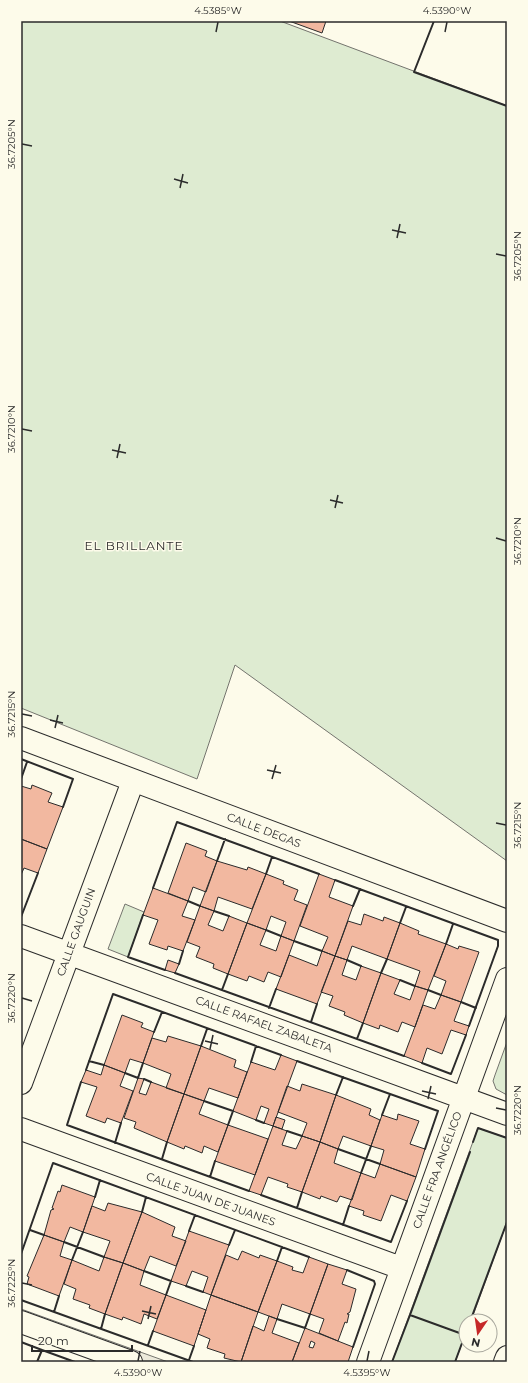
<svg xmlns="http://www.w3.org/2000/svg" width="528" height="1383" viewBox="0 0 528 1383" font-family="Montserrat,sans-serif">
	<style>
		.green { fill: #deebd1; stroke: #74746e }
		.parking { fill: #eceadb; stroke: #74746e }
		.building { fill: #f2b8a0; stroke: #2b2b2b; fill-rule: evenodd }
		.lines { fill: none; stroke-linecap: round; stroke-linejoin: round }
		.minor-casing { stroke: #2b2b2b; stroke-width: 24 }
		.minor { stroke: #fdfbea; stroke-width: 22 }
		.wall { stroke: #2b2b2b; stroke-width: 2 }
		.ticks { fill: none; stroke: #2b2b2b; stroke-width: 1.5 }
		.labels { text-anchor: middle; stroke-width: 3; stroke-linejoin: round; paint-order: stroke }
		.street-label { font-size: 11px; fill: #2b2b2b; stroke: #fdfbea }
		.neighbourhood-label { font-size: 12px; letter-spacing: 1px; fill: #2b2b2b; stroke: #fdfbea }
		.neatline { fill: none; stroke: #2b2b2b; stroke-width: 1.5 }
		.ticks-label { font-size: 10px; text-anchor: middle; fill: #2b2b2b }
	</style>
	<rect width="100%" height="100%" fill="#fdfbea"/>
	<path class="green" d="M21,21H280L507,106V861L235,665L197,779L21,708Z
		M125,904L144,912L128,957L108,949Z
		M507,1042V1095L496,1089L493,1081L495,1075Z
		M478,1128L507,1138V1222L471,1321H466V1333L455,1362H392Z"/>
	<path class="parking" d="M21,1309L168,1362H145L21,1317Z"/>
	<path class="building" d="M289,21H326L322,33Z
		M32,785L52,793L48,802L63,807L47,849L21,839V786L31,789Z
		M21,839L47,849L38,873L24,868L21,875Z
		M186,843L207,851L205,856L217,861L206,892L193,887L188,901L168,893Z
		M217,861L247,870L248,867L266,874L252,909L218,897L214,911L200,906Z
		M266,874L284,881L283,884L298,890L294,900L307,905L294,941L281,936L286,922L271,916L266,930L247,923Z
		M319,874L335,880L329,897L353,906L335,956L322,951L328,937L300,926Z
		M153,888L188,901L182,916L195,920L183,951L168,946L167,950L149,944L158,920L143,915Z
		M200,906L214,911L208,925L223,931L229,916L247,923L228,974L213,968L214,964L196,957L200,947L187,942Z
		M364,914L383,921L384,917L400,923L387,959L352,946L347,960L335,956L348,921L361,925Z
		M247,923L266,930L260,945L276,951L281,936L294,941L281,977L268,972L264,982L249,976L247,981L228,974Z
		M400,923L419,931L418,934L446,944L428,990L415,986L420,971L387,959Z
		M446,944L458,949L459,946L479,952L461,1002L441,995L446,981L434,976Z
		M322,951L335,956L317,1004L276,989L289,955L317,966Z
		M335,956L347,960L342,975L356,980L361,966L381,973L363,1023L344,1015L345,1012L329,1006L333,996L321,992Z
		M168,960L179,964L175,973L165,970Z
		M381,973L400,980L394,994L410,1000L415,986L428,990L415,1027L402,1022L398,1032L380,1025L379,1029L363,1023Z
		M441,995L461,1002L454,1021L469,1026L466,1035L451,1030L442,1054L427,1048L422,1063L404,1056L423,1005L435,1009Z
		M122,1015L143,1023L141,1027L154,1032L143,1063L130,1059L125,1073L104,1065Z
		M168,1036L201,1046L184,1094L166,1088L171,1074L143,1063L152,1038L166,1042Z
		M201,1046L236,1060L234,1067L247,1072L238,1098L209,1088L204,1101L184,1094Z
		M281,1055L297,1061L273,1126L264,1123L269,1109L261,1106L256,1120L233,1111L251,1062L275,1070Z
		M104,1065L125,1073L120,1086L133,1091L121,1123L107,1118L105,1123L86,1116L97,1087L81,1082L86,1070L101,1075Z
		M138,1078L144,1079L139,1093L146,1095L151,1082L184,1094L167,1142L134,1128L136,1122L124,1118Z
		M302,1084L336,1095L320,1142L302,1136L307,1123L278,1112L287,1086L300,1091Z
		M184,1094L204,1101L199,1114L228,1125L218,1152L204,1146L202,1153L185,1146L184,1149L167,1142Z
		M336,1095L371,1109L369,1115L380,1120L371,1146L343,1136L338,1149L320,1142Z
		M398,1114L419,1121L410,1144L425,1149L416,1177L380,1164L384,1150L371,1146L382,1115L397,1120Z
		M276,1117L285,1120L282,1129L273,1126Z
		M228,1125L268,1139L255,1175L215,1161Z
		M273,1126L287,1131L282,1145L296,1149L302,1136L320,1142L302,1192L287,1187L288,1184L268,1177L261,1195L249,1191Z
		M320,1142L338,1149L334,1163L361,1173L352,1200L340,1196L337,1202L321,1196L320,1199L302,1192Z
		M380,1164L416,1177L407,1201L391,1195L381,1221L363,1215L364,1211L349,1206L361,1173L375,1178Z
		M62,1185L95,1197L83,1232L70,1227L64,1242L44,1235L51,1210L54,1209L52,1208L58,1191L60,1192Z
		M108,1203L142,1212L123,1263L104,1257L110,1241L83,1232L92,1206L105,1211Z
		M142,1212L175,1227L172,1236L186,1241L176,1266L150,1256L144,1271L123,1263Z
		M189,1231L229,1245L211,1295L203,1292L208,1277L192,1271L186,1286L171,1281Z
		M44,1235L64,1242L60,1256L72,1260L59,1296L27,1284L29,1277L27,1276Z
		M242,1251L259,1258L260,1255L277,1261L258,1312L211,1295L226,1255L238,1260Z
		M104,1257L123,1263L105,1314L89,1308L90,1305L73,1299L76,1289L64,1284L72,1260L99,1271Z
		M309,1257L328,1264L310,1314L282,1304L277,1319L258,1312L277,1261L293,1267L292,1270L303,1273Z
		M123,1263L144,1271L140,1285L166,1295L157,1319L144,1314L141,1324L123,1317L122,1320L105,1314Z
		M328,1264L347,1270L342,1284L356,1289L350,1312L347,1314H349L347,1323L345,1322L338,1341L319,1333L324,1319L310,1314Z
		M166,1295L206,1310L194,1346L153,1331Z
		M211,1295L258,1312L241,1362L224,1358L225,1354L207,1348L210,1339L198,1334Z
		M269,1316L277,1319L272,1333L299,1343L292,1362H241L253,1326L264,1331Z
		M305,1328L353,1347L348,1362H292ZM311,1341L315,1343L313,1348L309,1347Z"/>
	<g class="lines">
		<defs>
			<path id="minor" d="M21,738L507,921
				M21,936L507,1114
				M21,1083L133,781
				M21,1129L401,1268
				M21,1322L131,1362
				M368,1362L507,979
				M505,1362L507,1357"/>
		</defs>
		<use href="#minor" class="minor-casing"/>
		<use href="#minor" class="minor"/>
		<path class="wall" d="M434,21L414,72L507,106
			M21,759L73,779L63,807
			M21,779L27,762
			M217,861L225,839
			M266,874L272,857
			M335,880L498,940V946L469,1026
			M153,888L177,822L319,874
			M188,901L200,906
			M353,906L360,889
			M214,911L229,916
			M143,915L128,957L165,970
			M21,917L38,873
			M400,923L406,907
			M266,930L281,936
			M294,941L322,951
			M446,944L453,924
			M347,960L361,966
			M179,964L183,951
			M175,973L404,1056
			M381,973L387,959
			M400,980L415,986
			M222,990L228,974
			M428,990L441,995
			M461,1002L476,1008
			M269,1008L276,989
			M311,1022L317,1004
			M154,1032L162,1012
			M357,1039L363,1023
			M201,1046L207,1029
			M89,1061L104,1065
			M297,1061L438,1111L425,1149
			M251,1062L256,1046
			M422,1063L451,1074L466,1035
			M86,1070L113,994L281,1055
			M125,1073L138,1078L143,1063
			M144,1079L151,1082
			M81,1082L67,1125L249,1191
			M336,1095L343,1077
			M204,1101L233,1111L228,1125
			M382,1115L390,1094
			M256,1120L264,1123
			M287,1131L302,1136
			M473,1142L478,1128L507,1138
			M115,1143L121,1123
			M338,1149L380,1164
			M162,1159L167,1142
			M361,1173L371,1146
			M210,1177L215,1161
			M261,1195L391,1242L407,1201
			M95,1197L100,1180
			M297,1208L302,1192
			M142,1212L146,1197
			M343,1225L349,1206
			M30,1230L44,1235
			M189,1231L195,1215
			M64,1242L104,1257
			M229,1245L235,1230
			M21,1254L53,1163L309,1257
			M72,1260L83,1232
			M277,1261L282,1247
			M347,1270L374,1281L375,1284L353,1347
			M144,1271L171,1281L166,1295
			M186,1286L203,1292
			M21,1300L193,1362
			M54,1312L59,1296
			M410,1315L470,1152
			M277,1319L305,1328L310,1314
			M471,1319L507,1222
			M101,1329L105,1314
			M21,1342L42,1350L37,1362
			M148,1345L153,1331
			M42,1350L75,1362
			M189,1360L194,1346
			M392,1362L410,1315L465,1335L455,1362"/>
	</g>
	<path class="ticks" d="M216,32L218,22M445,32L447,22M22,144L32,146M174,179L188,183M180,188L183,174M392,230L406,233M397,238L400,224M496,254L506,256M22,429L32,431M112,450L126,453M117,458L120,444M330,500L343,503M335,508L338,495M496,538L506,541M22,714L32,716M50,720L63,723M55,728L58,715M267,770L281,773M272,779L276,765M496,823L506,825M22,998L32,1001M205,1041L218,1044M210,1049L213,1035M422,1091L436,1094M428,1099L431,1086M496,1108L506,1110M22,1283L32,1285M142,1311L156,1314M148,1319L151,1306M138,1361L140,1351M367,1361L369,1351"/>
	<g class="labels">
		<g class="street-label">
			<text transform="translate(264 830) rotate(21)" y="4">CALLE DEGAS</text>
			<text transform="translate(76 932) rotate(-70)" y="4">CALLE GAUGUIN</text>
			<text transform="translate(264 1024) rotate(20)" y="4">CALLE RAFAEL ZABALETA</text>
			<text transform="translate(437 1170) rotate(-70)" y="4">CALLE FRA ANGÉLICO</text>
			<text transform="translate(211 1199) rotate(20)" y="4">CALLE JUAN DE JUANES</text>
		</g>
		<g class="neighbourhood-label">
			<text x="134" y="550">EL BRILLANTE</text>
		</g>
	</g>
	<rect width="528" height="1383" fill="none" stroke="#fdfbea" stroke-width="44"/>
	<g transform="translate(478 1333) rotate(193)"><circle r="19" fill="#fdfbea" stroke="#a9a89e"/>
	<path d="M0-3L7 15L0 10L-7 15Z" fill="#c62828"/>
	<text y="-6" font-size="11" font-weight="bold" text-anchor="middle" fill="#2b2b2b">N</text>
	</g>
	<path d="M32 1345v6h100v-6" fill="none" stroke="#2b2b2b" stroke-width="2"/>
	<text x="38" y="1345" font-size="12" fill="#2b2b2b" stroke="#fdfbea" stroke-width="3" paint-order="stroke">20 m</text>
	<rect x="22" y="22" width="484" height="1339" class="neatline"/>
	<g class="ticks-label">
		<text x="218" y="14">4.5385°W</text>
		<text x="447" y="14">4.5390°W</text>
		<text transform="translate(11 144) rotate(-90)" y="4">36.7205°N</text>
		<text transform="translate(517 256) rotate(-90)" y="4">36.7205°N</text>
		<text transform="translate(11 429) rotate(-90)" y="4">36.7210°N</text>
		<text transform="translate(517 541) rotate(-90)" y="4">36.7210°N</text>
		<text transform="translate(11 714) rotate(-90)" y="4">36.7215°N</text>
		<text transform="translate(517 825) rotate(-90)" y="4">36.7215°N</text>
		<text transform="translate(11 998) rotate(-90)" y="4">36.7220°N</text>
		<text transform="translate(517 1110) rotate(-90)" y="4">36.7220°N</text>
		<text transform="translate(11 1283) rotate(-90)" y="4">36.7225°N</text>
		<text x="138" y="1376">4.5390°W</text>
		<text x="367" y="1376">4.5395°W</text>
	</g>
</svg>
